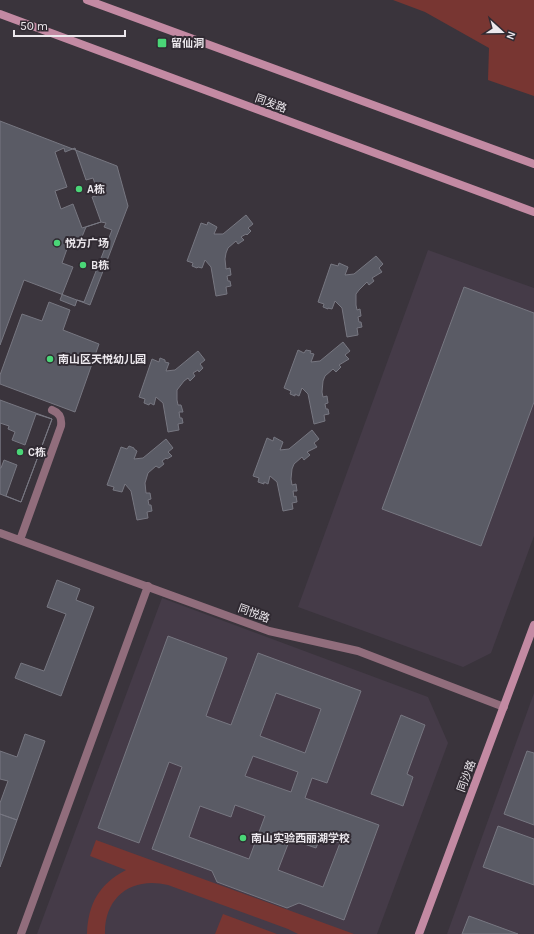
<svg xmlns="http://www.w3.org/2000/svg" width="534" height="934" viewBox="0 0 534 934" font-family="Karla,'Noto Sans SC',sans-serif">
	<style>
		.built { fill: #453b48 }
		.green { fill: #783632 }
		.building { fill: #5a5b65; stroke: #777781; fill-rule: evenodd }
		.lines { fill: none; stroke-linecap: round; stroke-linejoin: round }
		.street { stroke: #916d7c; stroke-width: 8 }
		.secondary { stroke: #c38aa3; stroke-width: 8 }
		.poi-dot { fill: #4ad677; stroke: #302a32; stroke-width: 1.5 }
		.labels { text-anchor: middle; stroke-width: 4; stroke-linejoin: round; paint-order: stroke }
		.poi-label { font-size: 11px; font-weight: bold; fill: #ece8ed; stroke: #302a32; text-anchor: start }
		.street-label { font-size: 11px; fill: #ece8ed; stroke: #302a32 }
	</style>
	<rect width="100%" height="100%" fill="#3a343c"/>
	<path class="built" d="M428,250L534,288V536L491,653L463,667L298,607Z
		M162,598L428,697L448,743L377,934H37Z
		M534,693V934H447Z"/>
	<path class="green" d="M393,0H534V96L488,80L489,48L425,12Z
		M96,840L354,934H298L288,929L168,885C132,876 104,897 105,934H87C88,904 99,884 126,870L90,856Z
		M223,914L277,934H215Z"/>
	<path class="building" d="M0,121L117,166L128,206L90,305L24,280L0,345Z
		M64,148L65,152L75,148L86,180L93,178L99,195L92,197L101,222L82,228L73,204L61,209L55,191L67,187L55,152Z
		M246,215L253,224L248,228L251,231L247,235L246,234L241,237L244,240L238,244L236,241L228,248L226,253L225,259L226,269L230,268L231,275L227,276L228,281H230L231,286L226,287L227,294L216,296L211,267L205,260L202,268L198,267L197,268L192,266L193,263L187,261L201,223L207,225L208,222L217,227L214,234H223Z
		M101,222L106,223L104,227L112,230L84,302L77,300L75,306L60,300L73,267L62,263L68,246L77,249L86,227Z
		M376,256L383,264L379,268L382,272L372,278L374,281L369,285L367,282L359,290L356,294V305L357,310L360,309L361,316L358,317L359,322H361L362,327L357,328L358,335L347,337L342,308L335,301L332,309L328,308V309L323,307L324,304L318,302L331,264L338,266L339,263L348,267L345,275L354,274Z
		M464,287L534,313V402L481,546L382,509Z
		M49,302L70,310L63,330L99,344L75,412L0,384V375L22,314L42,321Z
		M343,342L350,351L345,355L349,359L339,365L341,367L336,372L333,369L325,376L323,381L322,392L323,397L327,396L328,403L325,404L326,409H328L329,414L324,415L325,421L314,424L308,394L302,388L299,396L295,394V396L290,394L291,391L284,388L298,350L304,353L306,350L311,351L310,353L314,354L311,362L320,361Z
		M198,351L205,360L200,364L203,368L199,372L198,370L193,373L195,376L190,381L188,378L184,381L177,390V400L178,405H181L183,412H179L180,418H182L183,423L178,424L179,430L168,432L163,403L156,397L154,405L150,403L149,405L144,403L145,399L139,397L152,359L159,362L160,358L165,360V362L169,363L166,371L175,370Z
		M0,400L52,419L21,502L0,494Z
		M36,414L52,419L21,502L6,496L17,465L4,460L1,468H0V423L9,426L8,429L15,432L12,440L25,445Z
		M312,430L319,439L314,443L317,447L307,452L310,455L304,460L302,457L294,464L292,469L291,479L292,485L296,484L297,491H293L294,497L296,496L297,502L292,503L293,509L283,511L277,482L270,476L268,484L264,482V484L258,482L259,478L253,476L267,438L273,441L274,437L283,442L280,450L289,449Z
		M166,439L173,448L168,452L172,456L167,459L166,458L162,461L164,464L159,468L156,466L148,473L145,483L146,493H150L151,499L148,500L149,505H151L152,511L147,512L148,518L137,520L131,491L125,484L122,492L113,490L114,487L107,485L121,447L127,449L129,446L134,448V449L137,451L134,459L143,458Z
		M57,580L80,589L76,600L94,607L61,696L15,678L21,663L44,671L66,614L47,607Z
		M168,636L227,658L206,716L231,725L258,653L361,691L327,783L312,778L305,798L379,825L344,920L299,903L287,908L217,882L212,871L152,849L182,767L169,762L139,843L98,828ZM276,693L321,709L305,753L260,736ZM253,756L298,772L291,792L245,776ZM235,805L265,816L249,859L189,837L200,806L231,817ZM321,836L340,843L323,887L278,870L290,839L316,848Z
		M401,715L425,725L407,774L413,777L403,806L371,794Z
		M25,734L45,741L17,820L0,814V803L8,781L0,779V751L17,757Z
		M527,751L534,753V825L504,814Z
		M0,814L17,820L0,867Z
		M498,826L534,839V885L483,867Z
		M469,916L518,934H462Z"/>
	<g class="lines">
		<path class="street" d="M0,533L269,631L358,651L504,707
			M20,540L61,426C62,418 60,413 52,410
			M21,934L148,586"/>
		<path class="secondary" d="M87,0L534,164
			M0,14L534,212
			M419,934L534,625"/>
	</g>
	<g class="poi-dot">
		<rect x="157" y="38" width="10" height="10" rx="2"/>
		<circle cx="79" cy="189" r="4"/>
		<circle cx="57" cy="243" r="4"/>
		<circle cx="83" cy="265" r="4"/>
		<circle cx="50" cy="359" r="4"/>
		<circle cx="20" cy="452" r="4"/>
		<circle cx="243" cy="838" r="4"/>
	</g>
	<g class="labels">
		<g class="poi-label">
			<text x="171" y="47">留仙洞</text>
			<text x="87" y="193">A栋</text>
			<text x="65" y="247">悦方广场</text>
			<text x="91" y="269">B栋</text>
			<text x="58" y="363">南山区天悦幼儿园</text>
			<text x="28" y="456">C栋</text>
			<text x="251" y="842">南山实验西丽湖学校</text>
		</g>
		<g class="street-label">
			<text transform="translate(271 103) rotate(20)" y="4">同发路</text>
			<text transform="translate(254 613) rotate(20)" y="4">同悦路</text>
			<text transform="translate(466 776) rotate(-70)" y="4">同沙路</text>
		</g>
	</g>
	<g transform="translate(502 32) rotate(111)" stroke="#302a32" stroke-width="3" paint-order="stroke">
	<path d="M0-3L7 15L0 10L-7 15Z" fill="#ece8ed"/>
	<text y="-6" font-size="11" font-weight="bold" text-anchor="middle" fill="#ece8ed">N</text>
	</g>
	<path d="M14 30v6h111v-6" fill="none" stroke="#ece8ed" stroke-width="2"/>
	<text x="20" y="30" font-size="12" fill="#ece8ed" stroke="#302a32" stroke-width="3" paint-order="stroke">50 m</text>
</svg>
